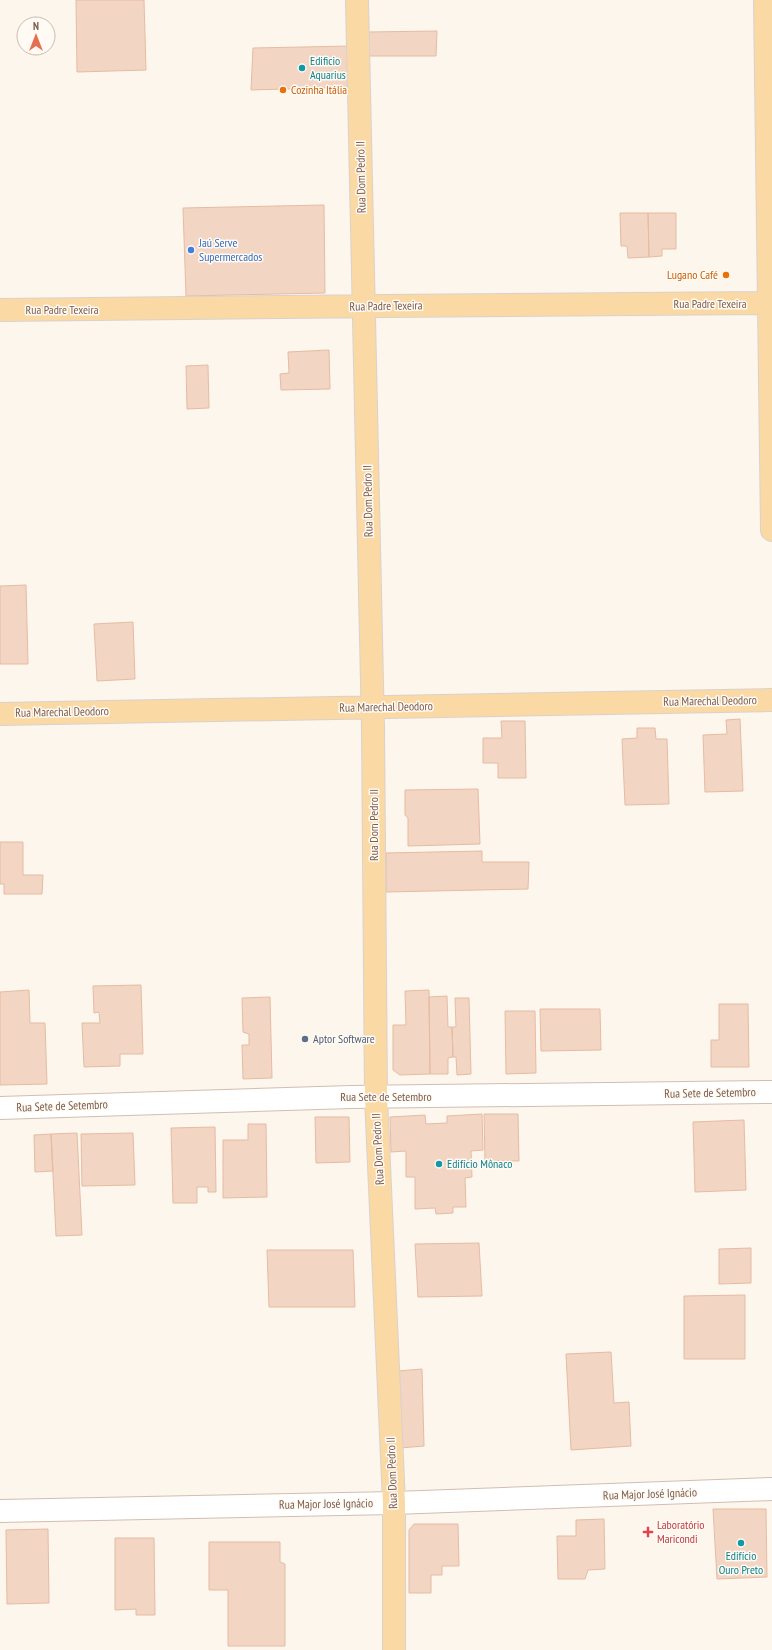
<svg xmlns="http://www.w3.org/2000/svg" width="772" height="1650" viewBox="0 0 772 1650" font-family="'PT Sans Narrow',sans-serif">
	<style>
		.building { fill: #f3d5c3; stroke: #e6bba3 }
		.lines { fill: none; stroke-linecap: round; stroke-linejoin: round }
		.minor-casing { stroke: #d1beb0; stroke-width: 24 }
		.major-casing { stroke: #dad1cd; stroke-width: 24 }
		.minor { stroke: #fff; stroke-width: 22 }
		.major { stroke: #fbd9a5; stroke-width: 22 }
		.culture-dot { fill: #0f9aa8; stroke: #fffaf3; stroke-width: 1.5 }
		.food-dot { fill: #e8710a; stroke: #fffaf3; stroke-width: 1.5 }
		.shop-dot { fill: #3f7fe0; stroke: #fffaf3; stroke-width: 1.5 }
		.service-dot { fill: #5c6f8a; stroke: #fffaf3; stroke-width: 1.5 }
		.health-dot { fill: #e0444e; stroke: #fffaf3; stroke-width: 1.5 }
		.labels { text-anchor: middle; stroke-width: 3; stroke-linejoin: round; paint-order: stroke }
		.culture-label { font-size: 12px; fill: #0d838f; stroke: #fffaf3; text-anchor: start }
		.food-label { font-size: 12px; fill: #c56008; stroke: #fffaf3; text-anchor: start }
		.street-label { font-size: 12px; fill: #7a5c4d; stroke: #fffaf3 }
		.shop-label { font-size: 12px; fill: #366cbe; stroke: #fffaf3; text-anchor: start }
		.service-label { font-size: 12px; fill: #4e5e75; stroke: #fffaf3; text-anchor: start }
		.health-label { font-size: 12px; fill: #be3a42; stroke: #fffaf3; text-anchor: start }
	</style>
	<rect width="100%" height="100%" fill="#fdf6ec"/>
	<path class="building" d="M76,0H144L146,70L77,72Z
		M437,31L436,56H369L368,32Z
		M351,46L352,87L251,90L253,48Z
		M324,205L325,293L186,296L183,208Z
		M620,213H648L649,257L628,258L627,246H621Z
		M648,213H676V249H662V256L649,257Z
		M329,350L330,389L281,390L280,374L289,373L288,352Z
		M208,365L209,408L187,409L186,366Z
		M26,585L28,664H0V586Z
		M133,622L135,679L97,681L94,624Z
		M740,719L743,791L705,792L703,735L727,734L726,720Z
		M501,721H525L526,778H498V763H483V738H502Z
		M637,728H655L656,739H667L669,804L625,805L622,739L637,738Z
		M478,789L480,844L408,846V818L405,815V790Z
		M0,842H23V875H43L42,894H4V884H0Z
		M482,851V862H529L528,889L386,892V853Z
		M141,985L143,1054H120V1066L84,1067L82,1023H100L99,1012L94,1013L93,986Z
		M29,990L30,1023H45L47,1084L0,1085V992Z
		M429,990L430,1074L400,1075L393,1070V1025H406L405,991Z
		M447,996L448,1027H452L453,1057L448,1058V1074H430L429,997Z
		M270,997L272,1078L243,1079L242,1045H249V1034L243,1032L242,998Z
		M455,998H469L471,1074L457,1075L456,1057H453L452,1027H456Z
		M719,1004H748L749,1067H711V1040H719Z
		M540,1009H600L601,1050L541,1051Z
		M505,1011H535L536,1073L506,1074Z
		M482,1114L483,1150L471,1151L472,1177L465,1178L466,1207H453V1213L436,1214L435,1208L415,1209V1177H406V1151L391,1152L390,1117L425,1115L426,1124L447,1123V1116Z
		M484,1114H518L519,1161H485Z
		M315,1117H349L350,1162L316,1163Z
		M744,1120L746,1190L695,1192L693,1122Z
		M248,1124H266L267,1197L223,1198V1140H248Z
		M215,1127L216,1192H208V1187H197V1203H173L171,1128Z
		M77,1133L82,1235L56,1236L51,1134Z
		M133,1133L135,1185L82,1186L81,1134Z
		M51,1134L53,1171L35,1172L34,1135Z
		M479,1243L482,1296L418,1297L415,1244Z
		M751,1248V1283L719,1284V1249Z
		M267,1250H353L355,1307H269Z
		M745,1295V1359H684V1296Z
		M611,1352L614,1403L629,1402L631,1446L571,1450L566,1354Z
		M422,1369L424,1446L400,1448L398,1371Z
		M713,1509H766L767,1577L717,1579Z
		M604,1519L605,1569L588,1570L585,1579H558L557,1536H576V1520Z
		M414,1524H458L459,1566H442V1575H431V1593H409V1530Z
		M48,1529L49,1603L7,1604L6,1530Z
		M115,1538H154L155,1615H136V1609L115,1610Z
		M209,1542H280V1562L285,1564V1646H228V1590H209Z"/>
	<g class="lines">
		<defs>
			<path id="minor" d="M0,1108L351,1097L772,1092
				M0,1511L394,1503L772,1489"/>
			<path id="major" d="M357,0L373,728L376,1097L394,1503V1650
				M765,0L772,530
				M0,310L385,306L772,303
				M0,714L772,700"/>
		</defs>
		<use href="#minor" class="minor-casing"/>
		<use href="#major" class="major-casing"/>
		<use href="#minor" class="minor"/>
		<use href="#major" class="major"/>
	</g>
	<g class="culture-dot">
		<circle cx="302" cy="68" r="4"/>
		<circle cx="439" cy="1164" r="4"/>
		<circle cx="741" cy="1543" r="4"/>
	</g>
	<g class="food-dot">
		<circle cx="283" cy="90" r="4"/>
		<circle cx="726" cy="275" r="4"/>
	</g>
	<circle class="shop-dot" cx="191" cy="250" r="4"/>
	<circle class="service-dot" cx="305" cy="1039" r="4"/>
	<path class="health-dot" d="M646 1526h4v4h4v4h-4v4h-4v-4h-4v-4h4z"/>
	<g class="labels">
		<g class="culture-label">
			<text x="310" y="65">Edificio<tspan x="310" dy="14">Aquarius</tspan></text>
			<text x="447" y="1168">Edifício Mônaco</text>
			<text x="741" y="1560" text-anchor="middle">Edifício<tspan x="741" dy="14">Ouro Preto</tspan></text>
		</g>
		<g class="food-label">
			<text x="291" y="94">Cozinha Itália</text>
			<text x="718" y="279" text-anchor="end">Lugano Café</text>
		</g>
		<g class="street-label">
			<text transform="translate(361 177) rotate(-91)" y="4">Rua Dom Pedro II</text>
			<text x="710" y="308">Rua Padre Texeira</text>
			<text transform="translate(386 306) rotate(-1)" y="4">Rua Padre Texeira</text>
			<text x="62" y="314">Rua Padre Texeira</text>
			<text transform="translate(368 501) rotate(-91)" y="4">Rua Dom Pedro II</text>
			<text transform="translate(710 701) rotate(-1)" y="4">Rua Marechal Deodoro</text>
			<text transform="translate(386 707) rotate(-1)" y="4">Rua Marechal Deodoro</text>
			<text transform="translate(62 712) rotate(-1)" y="4">Rua Marechal Deodoro</text>
			<text transform="translate(374 825) rotate(-90)" y="4">Rua Dom Pedro II</text>
			<text transform="translate(710 1093) rotate(-1)" y="4">Rua Sete de Setembro</text>
			<text x="386" y="1101">Rua Sete de Setembro</text>
			<text transform="translate(62 1106) rotate(-2)" y="4">Rua Sete de Setembro</text>
			<text transform="translate(378 1149) rotate(-93)" y="4">Rua Dom Pedro II</text>
			<text transform="translate(392 1473) rotate(-92)" y="4">Rua Dom Pedro II</text>
			<text transform="translate(650 1494) rotate(-2)" y="4">Rua Major José Ignácio</text>
			<text transform="translate(326 1504) rotate(-1)" y="4">Rua Major José Ignácio</text>
		</g>
		<g class="shop-label">
			<text x="199" y="247">Jaú Serve<tspan x="199" dy="14">Supermercados</tspan></text>
		</g>
		<g class="service-label">
			<text x="313" y="1043">Aptor Software</text>
		</g>
		<g class="health-label">
			<text x="657" y="1529">Laboratório<tspan x="657" dy="14">Maricondi</tspan></text>
		</g>
	</g>
	<g transform="translate(36 36)"><circle r="19" fill="#fffaf3" stroke="#cabbb1"/>
	<path d="M0-3L7 15L0 10L-7 15Z" fill="#e76f51"/>
	<text y="-6" font-size="11" font-weight="bold" text-anchor="middle" fill="#7a5c4d">N</text>
	</g>
</svg>
